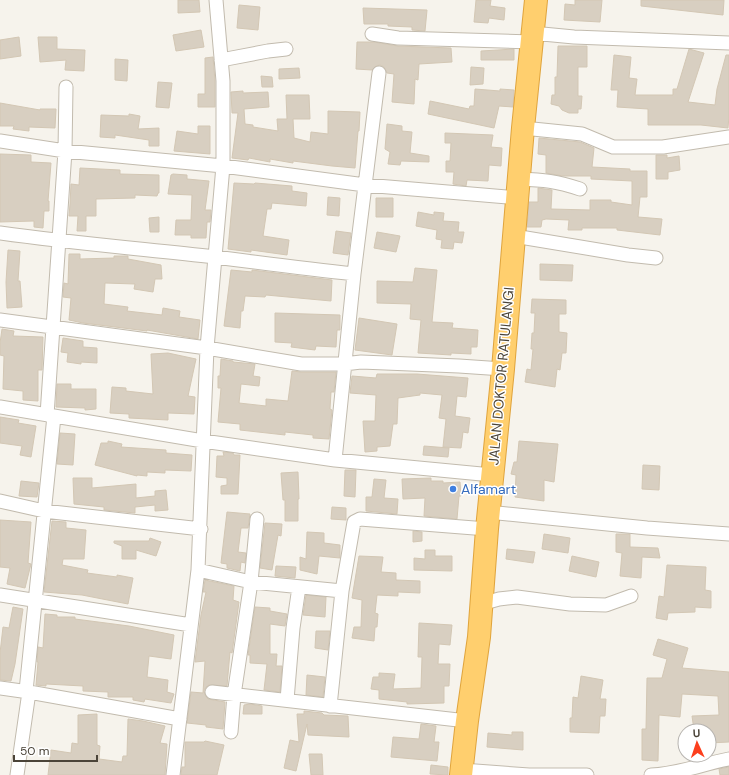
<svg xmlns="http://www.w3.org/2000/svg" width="729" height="775" viewBox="0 0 729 775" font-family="'DM Sans',sans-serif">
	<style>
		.building { fill: #d8cfc1; stroke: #d3c7b4 }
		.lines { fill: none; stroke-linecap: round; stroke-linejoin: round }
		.street-casing { stroke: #c2bbae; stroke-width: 15 }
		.highway-casing { stroke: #e0a43c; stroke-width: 24 }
		.street { stroke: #fff; stroke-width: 13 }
		.highway { stroke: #ffcf6e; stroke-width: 22 }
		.shop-dot { fill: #3f7fe0; stroke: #fff; stroke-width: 1.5 }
		.labels { text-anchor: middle; stroke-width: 3; stroke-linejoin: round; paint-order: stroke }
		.street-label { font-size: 14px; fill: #4b4439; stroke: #fff }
		.shop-label { font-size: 14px; fill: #366cbe; stroke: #fff; text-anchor: start }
	</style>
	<rect width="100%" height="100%" fill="#f6f3ec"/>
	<path class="building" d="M178,0H199L200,12L178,13Z
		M476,0H491L490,6L505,8L504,20L489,18L488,23L474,22Z
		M575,0H602L600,22L564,20L565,4L575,5Z
		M641,0H724L723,15L641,6Z
		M239,5L260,7L258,30L237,28Z
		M363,8L427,10L425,31L412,30V27L388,26V24H364Z
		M201,30L204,47L176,51L173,35Z
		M19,37L21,56L0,59V40Z
		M38,37H57V49L85,50L84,71L65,70L66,60L40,62Z
		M357,42H374L398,46L451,48L452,62L419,64L418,80L415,79L414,104L392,102L394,74L387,73L384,67L380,65L376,66L372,70L356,69Z
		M558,46H587V67H578V96H582L581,109H578V113H569L562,110L559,106L551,104L552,95H555V77H557Z
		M514,49V60H481V51Z
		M689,49L704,53L688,102L715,105L717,89L726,55H729V116L728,128L701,125H648V109L617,107L618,90H611L614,55L631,57L629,78L637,79L635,95H673V89H677Z
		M213,57L215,81V107H198V94H205V58Z
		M115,59L128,60L127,81L115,80Z
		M471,67L484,68L483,84L470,85Z
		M299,68L300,78L279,79V69Z
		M261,76L272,77L273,87H262Z
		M158,82L172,83L169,108L156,107Z
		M475,89L500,91V89L514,90L513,107L499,106L494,128L428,114L430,101L469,109L470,106H474Z
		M243,91V93L268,92L269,107L244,109L245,124L253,125V127L278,131L277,119H287L286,95H309L310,119H293L294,138L310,142L311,132L328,134V111L360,112L359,131H358L355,168L332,166L293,161V163L270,159V162L249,158L248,160L232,158L238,113H232L231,92Z
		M0,103L40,110V109H56L55,128L29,127V131L13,129L14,126H0Z
		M129,114L140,116L138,129L159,128V146H149V140L115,135V138L100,137L101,115L129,116Z
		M387,124L402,126V131L412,132L410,153L429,156V162L401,161L400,165L388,164L390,152L385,149Z
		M198,126H210V154L174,151L177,131L198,134Z
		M445,133L493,135L491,147L502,148L501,166L489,165L488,181L467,180L466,186L453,184L454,172H446V161H450L451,143H445Z
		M539,138L580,142L594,148L592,167L630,169V171H647V197H640L638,217L662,219L660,235L617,230V228H582V230H568L569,220L546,219L542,220L541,227H527L529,202H538V188L552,190L551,209L590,210V200H611V202L632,205V181L591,179V176H563L546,173V155L538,154Z
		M0,154L31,155V162L51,163L48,201H49V211H44L43,228L34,227V221L0,222Z
		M656,155H667V158L679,156L680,170L668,172V179H656Z
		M80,168L120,170V174L159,175V193H158L157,196L135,195V198L96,199V216H86V231H77L78,216H69L70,204L71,184L79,185Z
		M173,174L187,175V179L209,181L205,210H211L210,222H207L206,238H191V235H175L176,220H191L192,195L168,194L171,175Z
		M234,183L254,184L255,183L292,186V191L307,193L306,206L272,203L271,209H267L263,236L289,240L287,255L251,250V252L228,249Z
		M328,197L340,198L339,216L327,215Z
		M376,198H393V217H376Z
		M418,212L434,215V212L444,213L443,221L459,222L458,232H464L462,243L454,242L453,249L441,248L442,240L436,239L437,230L416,226Z
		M159,217V232H150L149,218Z
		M336,231L351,233L348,255L333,253Z
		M377,232L400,236L396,252L374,248Z
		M8,250L20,251L18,281H20L22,307L7,308L6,282Z
		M69,254H80V259L114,258V256H128V259L161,265L162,279H155L153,292L134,289L135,284L105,283L104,304L128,307L127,311L162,315L163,308L180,311L179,317L200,320L198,339L147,330V331L83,323L69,320L71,298L63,297L64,283L68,284Z
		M540,264L573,265L572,281L540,280Z
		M415,268L437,270L432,322L453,323L452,328L478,330L477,347H471V354L451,353V355L418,353L421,320L410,319L411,304L377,303V281L413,282Z
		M231,270L252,272V270L332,280L331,301L266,295L265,297L245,296L243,311H241L240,328L224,326Z
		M532,299L566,300V314H559V332L567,333L566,353H562L560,370L557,369L555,387L525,382L527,369L531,370L533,349H531L532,333H534L535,313H531Z
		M275,313L340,315V330H337L336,347L316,346L315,350L291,347L292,343L275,342Z
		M359,318L397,324L392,355L355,350Z
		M2,329L14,331L13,336L43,337L42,370H38V401L23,400V391L3,389L4,356L0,355V343Z
		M63,338L83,341V347L97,348V363L81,362V364L67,362L68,353L61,352Z
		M168,353L196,359L188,396L195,397L194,414L168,413V420L129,418V414L110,413L112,387L126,388V391L153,394L151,354Z
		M221,359L233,361V362L255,364L253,376L260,377L259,386L241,384L239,403L266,406V399L288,401L292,371L301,372H336L334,392H331L330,409L332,410L329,439L313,438V435L285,432V435L240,430V424L218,422L221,388H218V376H220Z
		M377,374H417L468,378L466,397L457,396L455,416L470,418L468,433L463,432L461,448L443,447L446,419L439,418L442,395L420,393V395L398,398L397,424H393L390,446L377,447V451L365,452L363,421H375L376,395L350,393L352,376L376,378Z
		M57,384H71V389H96V409L85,410V408L56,407Z
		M0,417L19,420L18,423L36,426L31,457L20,455L22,446L0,443Z
		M60,433L75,434L73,465L57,464Z
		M108,441L122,444L121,447L166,450V453L192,455L191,471L165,470V473L147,472V476L137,475V476L95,465L101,443H108Z
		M519,441L558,444L554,482L544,480V501L515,497L516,475L511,474L514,462H517Z
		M424,446L449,448L448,457L423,455Z
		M223,452L233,453L234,455H240L238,494H221V486L227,485V478L216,477L217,456H224Z
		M643,465L660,466L659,490L642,489Z
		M345,470H356L355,497L344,496Z
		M298,472L299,499H298V521H285V500H283L281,473Z
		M73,478H92V488L136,484V498L155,496V491L166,490L168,510L155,511V505L135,507V513L104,510V507L74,504Z
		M431,478V481H443V483L460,482L461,496H459L457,519L424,516L425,498L403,499L402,479Z
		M374,479L386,480L384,498L398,499L397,514L366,511V497H372Z
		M21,481L39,483L37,497L19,496Z
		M332,507L346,508V520L331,519Z
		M227,512L250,514L248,528H241L238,552L246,553L245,563L241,562L240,571L227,568V564L221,563Z
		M0,520L31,522L28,563L31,564L25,588L7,584L10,568L0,567Z
		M52,521L66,522V528L86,530L84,559H63L62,565L88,570L87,573L117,577V575L133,578L128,604L82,595L44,592Z
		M265,523L282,524L281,536L278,535L272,570L260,568Z
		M413,531L422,532V541L413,542Z
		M307,532L324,533V543L340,545V558L319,556L317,574L300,570V557L306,559Z
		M544,534L570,538L568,553L542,549Z
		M616,534H630V547L658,548L660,558L642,557L641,578L620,576L622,553L616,552Z
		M150,538L161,542L156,556L136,550V559H122V546L114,543V541H149Z
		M507,549L535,552L533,563L506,559Z
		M425,550H435V556H452V571L414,570V558L425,559Z
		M359,556L383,557L381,572L396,573V580L420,581V593L398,592V596L377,595L375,613L378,614L377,627H375L374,641L352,638L354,627H361L362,600L352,598Z
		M572,556L599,562L596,577L569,571Z
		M667,565L706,567L705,590L711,591V608L695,607V612L668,613L667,620L656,618L659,596L664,597Z
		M276,566L296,567L295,578L275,576Z
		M205,580L234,586L233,600L239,602L233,646L232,653L230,652L227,686L209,685L206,687L204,691L205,695L208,699L225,702L223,729L206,727V725L187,723L191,692L203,693L205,661L195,662L201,615L206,592H203Z
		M306,595L326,597L325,617L303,615Z
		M13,607L23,609L15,664L11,681L0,680V653L3,627L9,628Z
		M255,607L270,608V611L287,614L285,626L270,624V654H277L276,666H282L280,692L264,690L267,664L250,663V655H248Z
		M45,614L57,615V617H75V619L129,626L174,635L171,659L149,656L147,677L168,680L167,692L174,694L171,703L145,699L144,702L133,700V697H108V692L83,691V686L46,684V686L36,685L38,662H37L38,647L43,648Z
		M419,623L452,625L450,645L439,644L438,664H450L449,686H444V703L407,704V702L379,699V690L371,689L373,677H379V673L395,674L393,689L421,688L422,657H418Z
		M316,631H330L328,650L315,648Z
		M658,639L688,648L682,668L729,672V742L709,743V731L694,730L692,716L719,715L718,696L682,694L680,717L659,715L658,761L642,760V729H646L647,678H662L667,659L653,655Z
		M307,675L325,677L323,697L306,695Z
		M581,676L603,680L600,699H606L605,716H600L599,733L570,732V718H572L573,697L578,698Z
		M250,704L262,706V714H243L244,705Z
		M304,711L322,713L324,715L348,716L349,737L308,735L307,724L296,771L284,768L290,740L299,742L297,714H304Z
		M97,714V745L100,746L99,759L122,762L123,756H127L128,719L143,721L165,726L160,743L167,744L165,775H48L51,750L71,753L72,743L78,744V715Z
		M421,724L436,726L434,742H439L437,761L391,757L393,737L419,739Z
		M512,732H523V750L487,747L488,733L512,735Z
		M205,741L224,745L217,775H181L182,767H185V742H204Z
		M309,754H322L323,775H311Z
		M431,765L448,767V775L430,774Z
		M729,767V775H720L719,769Z"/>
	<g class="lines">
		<defs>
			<path id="street" d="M532,33L574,37L729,43
				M372,34L398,38L532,42
				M221,60L268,51L286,49
				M523,128L582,134L613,147H663L729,137
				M0,141L65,151L223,166L365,185L518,198
				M519,179C544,180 556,181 580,189
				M0,233C71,243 143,249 215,257C261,263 307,269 354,274
				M514,236L628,255L656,258
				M0,320L207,348L301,364H344L361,362L459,366L503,369
				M0,407L203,441L335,460L492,475
				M47,415L65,151L66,87
				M335,460L354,274L379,73
				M0,501L44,511L201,529
				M488,512L647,528L729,534
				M198,570L251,582L342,591
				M0,595L191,625
				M481,604L499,599L517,597L570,604L606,605L631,596
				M0,688L29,692L180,719
				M26,691L54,416
				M212,692L467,721
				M287,700L293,628L299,587
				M330,706L342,591L354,522L360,519L487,529
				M231,732L234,695L251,582L257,519
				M462,770L529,775H587
				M17,775L29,692
				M173,775L198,570L207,348L223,166V81L216,0
				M651,775C679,774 702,764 729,759"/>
			<path id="highway" d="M461,775L467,721L479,637L487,529L503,369L523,128L536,0"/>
		</defs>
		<use href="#street" class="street-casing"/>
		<use href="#highway" class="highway-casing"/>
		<use href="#street" class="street"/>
		<use href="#highway" class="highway"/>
	</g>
	<circle class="shop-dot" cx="453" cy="489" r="4"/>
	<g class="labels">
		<g class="street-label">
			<text transform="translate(501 376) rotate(-85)" y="5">JALAN DOKTOR RATULANGI</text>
		</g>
		<g class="shop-label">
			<text x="461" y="494">Alfamart</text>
		</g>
	</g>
	<g transform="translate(697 743) rotate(357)"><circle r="19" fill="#ffffff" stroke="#b7b4b0"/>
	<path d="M0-3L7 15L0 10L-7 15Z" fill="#fc3f1d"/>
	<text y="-6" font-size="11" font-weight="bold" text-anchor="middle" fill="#4b4439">U</text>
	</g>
	<path d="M14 755v6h83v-6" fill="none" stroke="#4b4439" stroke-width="2"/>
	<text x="20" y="755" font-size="12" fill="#4b4439" stroke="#ffffff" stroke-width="3" paint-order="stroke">50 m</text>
</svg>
